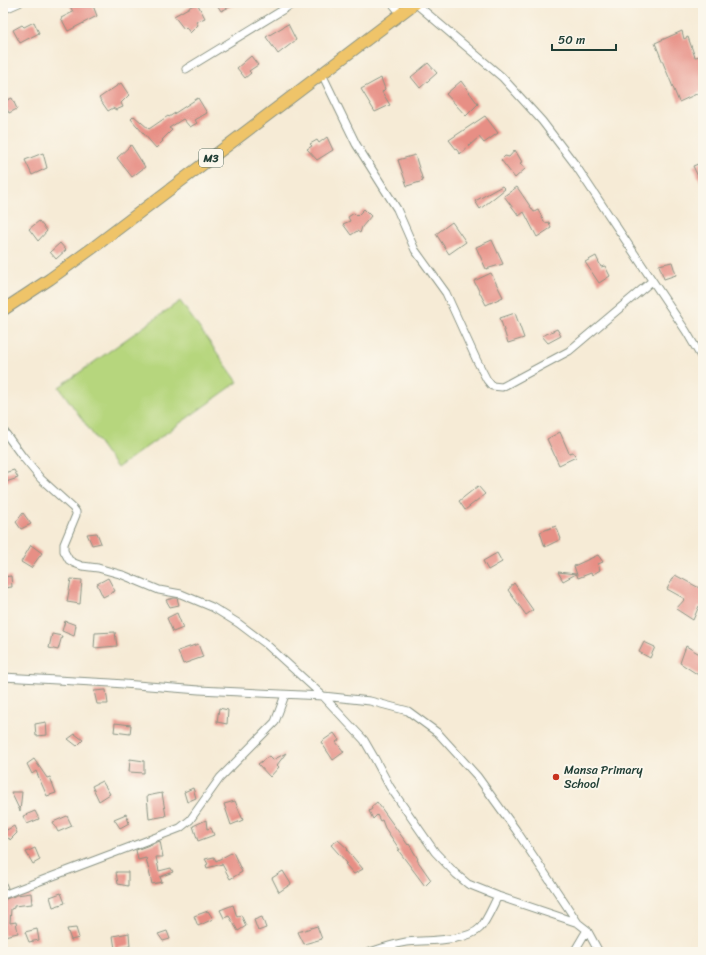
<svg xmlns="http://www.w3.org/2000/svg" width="706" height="955" viewBox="0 0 706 955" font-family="Sriracha,sans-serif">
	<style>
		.green { fill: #b6d67d; stroke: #6a8a58 }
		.building { fill: #e78f85 }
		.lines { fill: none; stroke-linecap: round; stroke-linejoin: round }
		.minor-casing { stroke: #8a9485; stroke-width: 9 }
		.primary-casing { stroke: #8a9485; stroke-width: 13 }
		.minor { stroke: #fff; stroke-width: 7 }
		.primary { stroke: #efc469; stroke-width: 11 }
		.poi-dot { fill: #c8321e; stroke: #fbf7ec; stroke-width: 1.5 }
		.labels { text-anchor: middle; stroke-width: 4; stroke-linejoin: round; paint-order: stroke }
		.shield { fill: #fbf7ec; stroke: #61756b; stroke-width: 1 }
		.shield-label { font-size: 11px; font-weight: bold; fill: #1f3d34 }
		.poi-label { font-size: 12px; fill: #1f3d34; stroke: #fbf7ec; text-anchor: start }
	</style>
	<rect width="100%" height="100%" fill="#fbf7ec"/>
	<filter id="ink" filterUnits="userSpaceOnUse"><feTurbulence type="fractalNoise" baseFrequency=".025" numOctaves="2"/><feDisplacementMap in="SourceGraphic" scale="8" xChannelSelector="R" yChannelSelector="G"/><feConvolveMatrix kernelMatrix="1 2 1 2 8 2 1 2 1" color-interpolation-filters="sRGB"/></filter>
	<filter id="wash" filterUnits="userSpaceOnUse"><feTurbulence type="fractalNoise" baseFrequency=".012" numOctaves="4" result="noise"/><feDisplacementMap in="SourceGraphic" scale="16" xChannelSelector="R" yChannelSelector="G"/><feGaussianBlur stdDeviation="0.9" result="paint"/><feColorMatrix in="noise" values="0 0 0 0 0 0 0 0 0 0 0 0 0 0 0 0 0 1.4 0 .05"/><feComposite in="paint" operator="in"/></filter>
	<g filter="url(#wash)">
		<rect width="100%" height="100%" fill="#f6ebd6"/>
		<path class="green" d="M180,301L238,382L117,468L59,387Z"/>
		<g id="blocks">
			<path class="building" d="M75,3H92L97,16L68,31L61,18L73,12L70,6Z
				M197,3L205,18L196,22L198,25L190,33L186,27L184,29L174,16Z
				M216,3H238L221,11Z
				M34,22L39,33L20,43L13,30L22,25L24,27Z
				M288,24L296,40L278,54L266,37Z
				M682,31L684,39L688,37L695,57L701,56L703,62V66L700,67L703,75V91L679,102L655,43Z
				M251,56L258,65L249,71L251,73L245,78L237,68Z
				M428,63L437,73L420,88L411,77Z
				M381,78L385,89L382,92L390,105L375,112L361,89Z
				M461,81L478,104L466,116L446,94Z
				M121,83L129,95L121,103L123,107L116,110L113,108L108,111L99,98Z
				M12,98L17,109L9,113L3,102Z
				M198,98L207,113L195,120L197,123L190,127L183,119L169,128L172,130L162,140L163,141L156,148L131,119L134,116L149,129L168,116L169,117Z
				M485,116L498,133L484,143L479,137L460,154L449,140Z
				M327,137L333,150L317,160L307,149L312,146L310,144L317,140L319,143Z
				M131,145L145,167L132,177L117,158Z
				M515,150L522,162L520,163L525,169L515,178L501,160L505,156L509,157Z
				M43,153L47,168L32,175L25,160Z
				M415,155L423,181L407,186L398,160Z
				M703,162V187L693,166Z
				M502,186L505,189L480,209L475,201Z
				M517,187L534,212L538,210L545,223L549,222L551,228L537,237L524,212L519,216L504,196Z
				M364,209L371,216L362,227L360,233L357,231L351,235L343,224L350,221L348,217L354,213L357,216Z
				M39,221L47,231L38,241L29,229Z
				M452,222L466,242L449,254L436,234Z
				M492,240L503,264L486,269L476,247Z
				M60,243L66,250L56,259L50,252Z
				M596,256L601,267L605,266L610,276L599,283L585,262Z
				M672,262L676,275L664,279L659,265Z
				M491,273L503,297L486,305L474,281Z
				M515,313L524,338L508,343L500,318Z
				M557,329L561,336L548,343L542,336Z
				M560,432L569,453L573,452L576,457L559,465L547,439Z
				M14,470L18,478L6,482L4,473Z
				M478,486L485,494L465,510L459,501Z
				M23,513L31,524L21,529L16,522Z
				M556,526L561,539L545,547L540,532Z
				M97,533L101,543L92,545L87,534Z
				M31,545L42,553L31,568L21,562Z
				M497,553L502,562L488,570L483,561Z
				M598,555L603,562L598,564L600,570L592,575L591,573L578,578L574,566Z
				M558,572L576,574L563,581Z
				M675,575L703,590V603L701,607L699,606L693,620L676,609L685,599L667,589Z
				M11,576L12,587L3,588V577Z
				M108,578L115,591L103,597L97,584Z
				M71,579L82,580L80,604L67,602Z
				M514,583L533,610L526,615L508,590Z
				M174,598H177L179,605L170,607L166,600Z
				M177,613L183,628L173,632L167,618Z
				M65,621L76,625L74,636L62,631Z
				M115,632L117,646L94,648L95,633Z
				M52,634L62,636L58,650L49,648Z
				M644,642L655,647L650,658L639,652Z
				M198,644L203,657L183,664L178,651Z
				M686,646L703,656V678L680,663Z
				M106,690L108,704H97L94,691Z
				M219,708L228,710L227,724L217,722Z
				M46,722L47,735L36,736L35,724Z
				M115,723L131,725L130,734L114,732Z
				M334,733L339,740L336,742L344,752L333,760L321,742Z
				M75,734L83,740L77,746L68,739Z
				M286,753L277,765L279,767L270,777L258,764L269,756L273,760Z
				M34,759L47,778L50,777L56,793L47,796L36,771L32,774L27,764Z
				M130,759L144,761V773L129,772Z
				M102,781L110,794L99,801L92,786Z
				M193,788L196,798L187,802L184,792Z
				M11,792H22L20,811Z
				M162,793L166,816L149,819L147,796Z
				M235,801L243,820L231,825L224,804Z
				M377,802L408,845L409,844L418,859L417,860L431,880L425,886L398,850H400L385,828L382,820L380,821L377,815L373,819L369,811L372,809L371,807Z
				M35,811L39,819L27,824L23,816Z
				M126,814L129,823L120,828L114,819Z
				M67,816L72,826L58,832L53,822Z
				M206,820L207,829L211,828L214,835L198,841L193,826Z
				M14,826L17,833L10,840L9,838L3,841V832Z
				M338,840L348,849L347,850L363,869L354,874L345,864L347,863L331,845Z
				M160,841L163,857H156L159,871L171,868L173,872L160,877L162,882L152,884L146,858L138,860L136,850Z
				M35,848L40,860L33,864L26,852Z
				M233,852L242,872L230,879L222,864L207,868L206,865L208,864L205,859L214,857L216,861Z
				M283,871L291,884L279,892L272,878Z
				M116,872H128V886L118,884Z
				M3,876L8,888L3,890Z
				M31,893L32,904L14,906V908L11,909L10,923L16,922L18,933L4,936L3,927V900L17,895Z
				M61,893L65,903L53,907L50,897Z
				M233,905L237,917L241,915L246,926L238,931L229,916L224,918L220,910Z
				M208,911L213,919L198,926L194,916Z
				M262,917L266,928L258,931L254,920Z
				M317,926L322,939L304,944L298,932Z
				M76,928L79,938L71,940L67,929Z
				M37,929L39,940L29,942L25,932Z
				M167,931L170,939L163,941L158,934Z
				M129,933L130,946L115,949L113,936Z"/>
		</g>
	</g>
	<g filter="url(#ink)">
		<use href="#blocks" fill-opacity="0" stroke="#8a9485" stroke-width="1"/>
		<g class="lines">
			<defs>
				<path id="minor" d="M392,3L401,14
					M415,3L502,77L542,121L574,163L686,331L703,360
					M3,10L19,3
					M186,69L294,3
					M322,74L356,144L397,209L415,250L446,293L477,361L487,380L492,386L502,387L569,351L652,281
					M3,430L22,456L41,479L73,508L76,512V515L64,544V551L69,560L74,563L82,566L98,568L123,575L159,590L181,594L212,607L238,623L266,644L323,696L364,740L375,759L390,787L435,852L456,874L468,884L498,896L578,923L587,930L599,952
					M3,677L111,683L199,690L323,696L370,701L408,711L438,733L477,776L516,830L578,923
					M3,895L167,833L180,828L190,820L220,778L275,722L285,695
					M370,952C382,948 394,944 406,942C424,940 467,942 480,928C487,921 493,905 498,896
					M574,952L587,930"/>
				<path id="primary" d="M3,310L50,279L94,247L415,3"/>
			</defs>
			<use href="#minor" class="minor-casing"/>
			<use href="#primary" class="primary-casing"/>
			<use href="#minor" class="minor"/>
			<use href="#primary" class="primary"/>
		</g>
	</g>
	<circle class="poi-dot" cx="556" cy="777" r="4"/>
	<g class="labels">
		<rect class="shield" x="199" y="149" width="24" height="18" rx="3"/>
		<g class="shield-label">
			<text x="211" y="162">M3</text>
		</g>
		<g class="poi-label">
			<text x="564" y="774">Mansa Primary<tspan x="564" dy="14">School</tspan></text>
		</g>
	</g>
	<rect width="706" height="955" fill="none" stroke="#fbf7ec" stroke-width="16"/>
	<path d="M552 44v6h64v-6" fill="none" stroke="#1f3d34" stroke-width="2"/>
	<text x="558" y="44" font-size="12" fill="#1f3d34" stroke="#fbf7ec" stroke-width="3" paint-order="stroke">50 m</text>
</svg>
